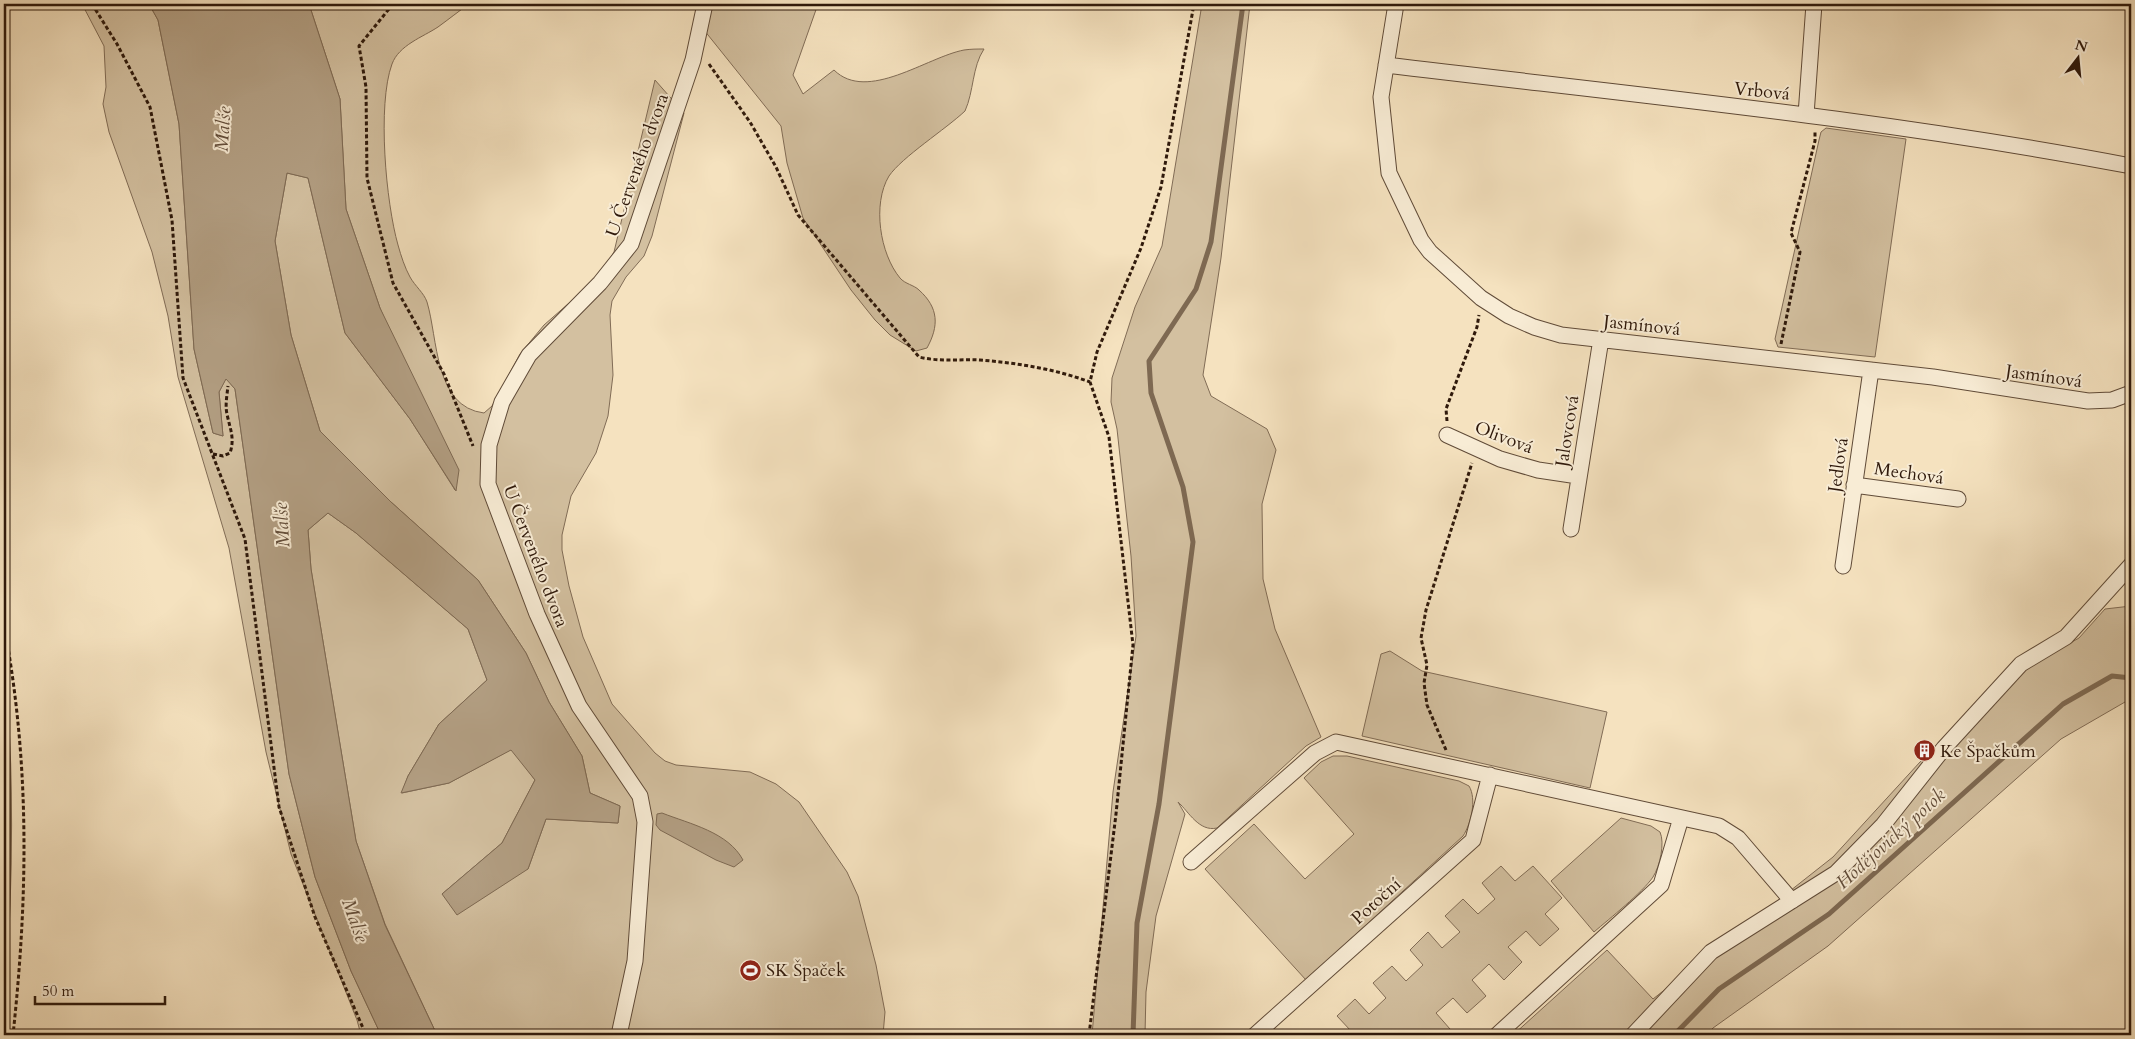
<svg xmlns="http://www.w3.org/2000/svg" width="2135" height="1039" viewBox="0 0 2135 1039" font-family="Cardo,serif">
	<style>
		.green { fill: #d3c0a0; stroke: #816c56 }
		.water { fill: #b29e82; stroke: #7e6952 }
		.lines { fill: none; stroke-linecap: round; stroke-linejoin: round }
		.stream { stroke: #7e6952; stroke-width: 5 }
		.minor-casing { stroke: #604b38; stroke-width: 17 }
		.path { stroke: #2f190b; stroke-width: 3; stroke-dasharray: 4 2.5; stroke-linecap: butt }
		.minor { stroke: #f8ecd5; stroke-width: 15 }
		.labels { text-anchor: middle; stroke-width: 4; stroke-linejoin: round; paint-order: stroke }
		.street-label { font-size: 18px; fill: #2f190b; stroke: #f8ecd5 }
		.poi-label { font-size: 18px; fill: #2f190b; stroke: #f8ecd5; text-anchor: start }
		.water-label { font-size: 19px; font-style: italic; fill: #634e3b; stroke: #f8ecd5 }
	</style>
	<rect width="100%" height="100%" fill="#f5e2bf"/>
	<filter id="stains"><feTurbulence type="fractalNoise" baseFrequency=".004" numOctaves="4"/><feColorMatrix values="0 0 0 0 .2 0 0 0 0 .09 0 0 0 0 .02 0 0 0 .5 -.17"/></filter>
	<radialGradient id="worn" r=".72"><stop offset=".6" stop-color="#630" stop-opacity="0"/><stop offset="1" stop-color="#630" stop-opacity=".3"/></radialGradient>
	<path class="green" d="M82,4H149L158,20L179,124L194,349L213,433L223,436L219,392L226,378L235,389L289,774L315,877L351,971L381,1035H361L357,1020L291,854L266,752L229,548L178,377L168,316L152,252L109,132L103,104L106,87L104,46Z
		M309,4H469C459,11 449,19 438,27C423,37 399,45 392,64C377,105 386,203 398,245C401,256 405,268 410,277C415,286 424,293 427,302C438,338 434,407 484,413L492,406L520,354L544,325L601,275L614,252L655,80L684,113L652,236L644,256L626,277L612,301L610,315L613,375L608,416L596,453L571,496L562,535V550L569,586L583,637L612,704L655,753L665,761L676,765L750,772L776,784L799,802L847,872L858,896L876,965L885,1012L883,1035H437L385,924L356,841L311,569L308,530L328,513L356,533L468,629L487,680L439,724L408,776L402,793L449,783L512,749L535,780L502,843L442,894L528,869L546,819L618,823L620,806L590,793L582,756L549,702L526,653L478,580L391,502L320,431L291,335L275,241L287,173L308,178L345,333L410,419L455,490L380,308L346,209L340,99Z
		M712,4H818L793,75L803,94L834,70C867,103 927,57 964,50C971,49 977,49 984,49C972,67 974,91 965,111C946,129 902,157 889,176C872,204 880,254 900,278C905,284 914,285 919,290C939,308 939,326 927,348L916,351L890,335L875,320L851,290L803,218L787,163L781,126L704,30Z
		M1202,4H1250L1221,258L1203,375L1211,396L1267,429L1276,450L1262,504L1263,579L1275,629L1321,737L1306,746L1217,828C1199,832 1189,812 1178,802L1185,814L1156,916L1146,992L1145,1035H1092L1113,792L1136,636L1131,556L1117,429L1111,402L1112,378L1135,307L1162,246Z
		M1826,128L1906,139L1875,357L1778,347L1775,339L1819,140L1821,132Z
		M2131,606V704L2125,702L2061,739L1828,946L1713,1028L1706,1035H1513L1607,950L1653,999L1833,857L1920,762L2033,664L2079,638L2105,609Z
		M1390,651L1422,671L1607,712L1590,788L1362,736L1381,654Z
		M1333,756H1347L1459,781L1469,786C1477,799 1471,824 1463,836L1306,980L1205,869L1254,824L1305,879L1354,834L1304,778L1321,762Z
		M1621,818L1651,826L1660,832C1665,843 1660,866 1653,877C1643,892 1609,919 1594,932L1551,881Z
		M1501,866L1515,881L1533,866L1562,898L1545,914L1559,929L1540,946L1526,931L1508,947L1522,962L1504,980L1489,964L1472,980L1486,996L1467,1013L1453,998L1436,1013L1450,1029L1442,1035H1421L1417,1031L1412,1035H1347L1351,1031L1337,1016L1355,999L1369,1014L1386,998L1373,983L1392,966L1406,981L1423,965L1410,950L1428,932L1442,948L1460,932L1445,916L1463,899L1478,914L1495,899L1482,883Z"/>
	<path class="water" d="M149,4H309L340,99L346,209L380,308L459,470L456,491L410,419L345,333L308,178L287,173L275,241L291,335L320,431L391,502L478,580L526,653L549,702L582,756L590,793L620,806L618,823L546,819L528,869L457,915L442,894L502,843L535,780L511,750L449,783L401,793L408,776L439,724L487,680L468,629L356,533L328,513L308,530L311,569L356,841L385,925L437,1035H381L351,971L315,877L289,774L235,389L226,379L219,392L223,436L213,433L194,349L179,124L158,20Z
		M662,813C690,824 728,832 743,860L734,867L716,860L660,830L656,825L657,814Z"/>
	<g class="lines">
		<path class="stream" d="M4,676C12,779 11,881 4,984
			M1133,1035L1137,923L1159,804L1193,542L1183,487L1151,393L1149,361L1196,289L1211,242L1243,4
			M1674,1035L1719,989L1829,914L2063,704L2112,676L2131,678"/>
		<defs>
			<path id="minor" d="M1396,4L1381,97L1389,173L1421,240L1430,252L1481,298L1509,316L1534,327L1561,335L1933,377L2088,401L2112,400L2131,393
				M1386,65C1635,95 1885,119 2131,166
				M1806,115L1814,4
				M1447,435L1500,459L1538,470L1578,476
				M1854,485L1958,499
				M1571,529L1601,339
				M1843,566L1871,370
				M1191,862L1315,753L1336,742L1719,826L1738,838L1792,901
				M619,1035L635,961L645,822L640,796L579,706L537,614L488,484L489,445L502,402L529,355L600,283L631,244L693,60L705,4
				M1255,1035L1473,840L1490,775
				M1497,1035L1661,885L1681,818
				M1633,1035L1711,952L1836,873L1883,825L1944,748L2021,664L2066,637L2131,565"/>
		</defs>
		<use href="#minor" class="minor-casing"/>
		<path class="path" d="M92,4L117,44L150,107L172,220L183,378L245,539L279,807L315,917L366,1035
			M393,4L359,46L366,87L367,178L393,283L444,374L473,446
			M709,64L750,122L776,167L798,215L919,357C939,362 960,359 980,360C1018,363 1055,369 1090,382
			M1781,344L1800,252L1791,233L1815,141V132
			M1447,421L1446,409L1477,327L1479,315
			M213,454L223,456L230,453C235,438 230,429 227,414C225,406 227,395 228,386
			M4,625C30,764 28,895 13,1035
			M1446,750L1427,705L1424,683L1427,665L1421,638L1426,610L1472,463
			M1089,1035L1116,814L1133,645L1109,437L1090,382L1097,352L1141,248L1161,187L1194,4"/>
		<use href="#minor" class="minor"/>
	</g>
	<defs>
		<symbol id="building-disc" viewBox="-11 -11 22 22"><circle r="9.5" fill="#8f2418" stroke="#f8ecd5"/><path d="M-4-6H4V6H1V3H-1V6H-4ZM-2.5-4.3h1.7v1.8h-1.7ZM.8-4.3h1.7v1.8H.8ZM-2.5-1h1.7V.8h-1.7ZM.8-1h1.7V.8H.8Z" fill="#fff"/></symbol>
		<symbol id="stadium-disc" viewBox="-11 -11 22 22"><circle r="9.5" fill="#8f2418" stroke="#f8ecd5"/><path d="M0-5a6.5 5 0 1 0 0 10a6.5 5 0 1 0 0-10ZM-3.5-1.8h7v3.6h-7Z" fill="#fff"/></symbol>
	</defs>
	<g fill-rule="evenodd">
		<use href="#building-disc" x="1912" y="738" width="25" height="25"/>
		<use href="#stadium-disc" x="738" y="958" width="25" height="25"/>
	</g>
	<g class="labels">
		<g class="street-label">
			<text transform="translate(1762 91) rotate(6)" y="6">Vrbová</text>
			<text transform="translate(637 165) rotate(-70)" y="6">U Červeného dvora</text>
			<text transform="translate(1642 325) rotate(6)" y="6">Jasmínová</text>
			<text transform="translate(2044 376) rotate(8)" y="6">Jasmínová</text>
			<text transform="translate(1567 431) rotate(-81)" y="6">Jalovcová</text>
			<text transform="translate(1504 437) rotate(21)" y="6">Olivová</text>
			<text transform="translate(1838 465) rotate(-82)" y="6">Jedlová</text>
			<text transform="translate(1909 473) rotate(8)" y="6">Mechová</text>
			<text transform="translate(536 556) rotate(69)" y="6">U Červeného dvora</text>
			<text transform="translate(1376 901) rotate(-42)" y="6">Potoční</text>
		</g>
		<g class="poi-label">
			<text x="1940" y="757">Ke Špačkům</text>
			<text x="766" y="976">SK Špaček</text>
		</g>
		<g class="water-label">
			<text transform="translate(222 129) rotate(-86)" y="7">Malše</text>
			<text transform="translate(281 525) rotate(-94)" y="7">Malše</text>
			<text transform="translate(1890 838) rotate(-42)" y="7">Hodějovický potok</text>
			<text transform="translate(356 920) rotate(70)" y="7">Malše</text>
		</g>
	</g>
	<rect width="2135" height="1039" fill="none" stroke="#f5e2bf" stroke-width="20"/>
	<rect x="5" y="5" width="2125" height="1029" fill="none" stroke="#2f190b" stroke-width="2.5"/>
	<rect x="10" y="10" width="2115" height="1019" fill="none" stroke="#2f190b"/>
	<g transform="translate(2078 58) rotate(16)" stroke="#f8ecd5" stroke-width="4" paint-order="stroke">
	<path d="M0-4L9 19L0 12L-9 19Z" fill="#2f190b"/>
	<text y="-8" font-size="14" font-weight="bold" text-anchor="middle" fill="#2f190b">N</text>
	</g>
	<path d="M35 996v8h130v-8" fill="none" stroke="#2f190b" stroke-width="2.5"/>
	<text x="42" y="996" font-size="15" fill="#2f190b" stroke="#f8ecd5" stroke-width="4" paint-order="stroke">50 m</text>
	<rect width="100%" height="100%" filter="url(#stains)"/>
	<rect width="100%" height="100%" fill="url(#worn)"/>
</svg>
